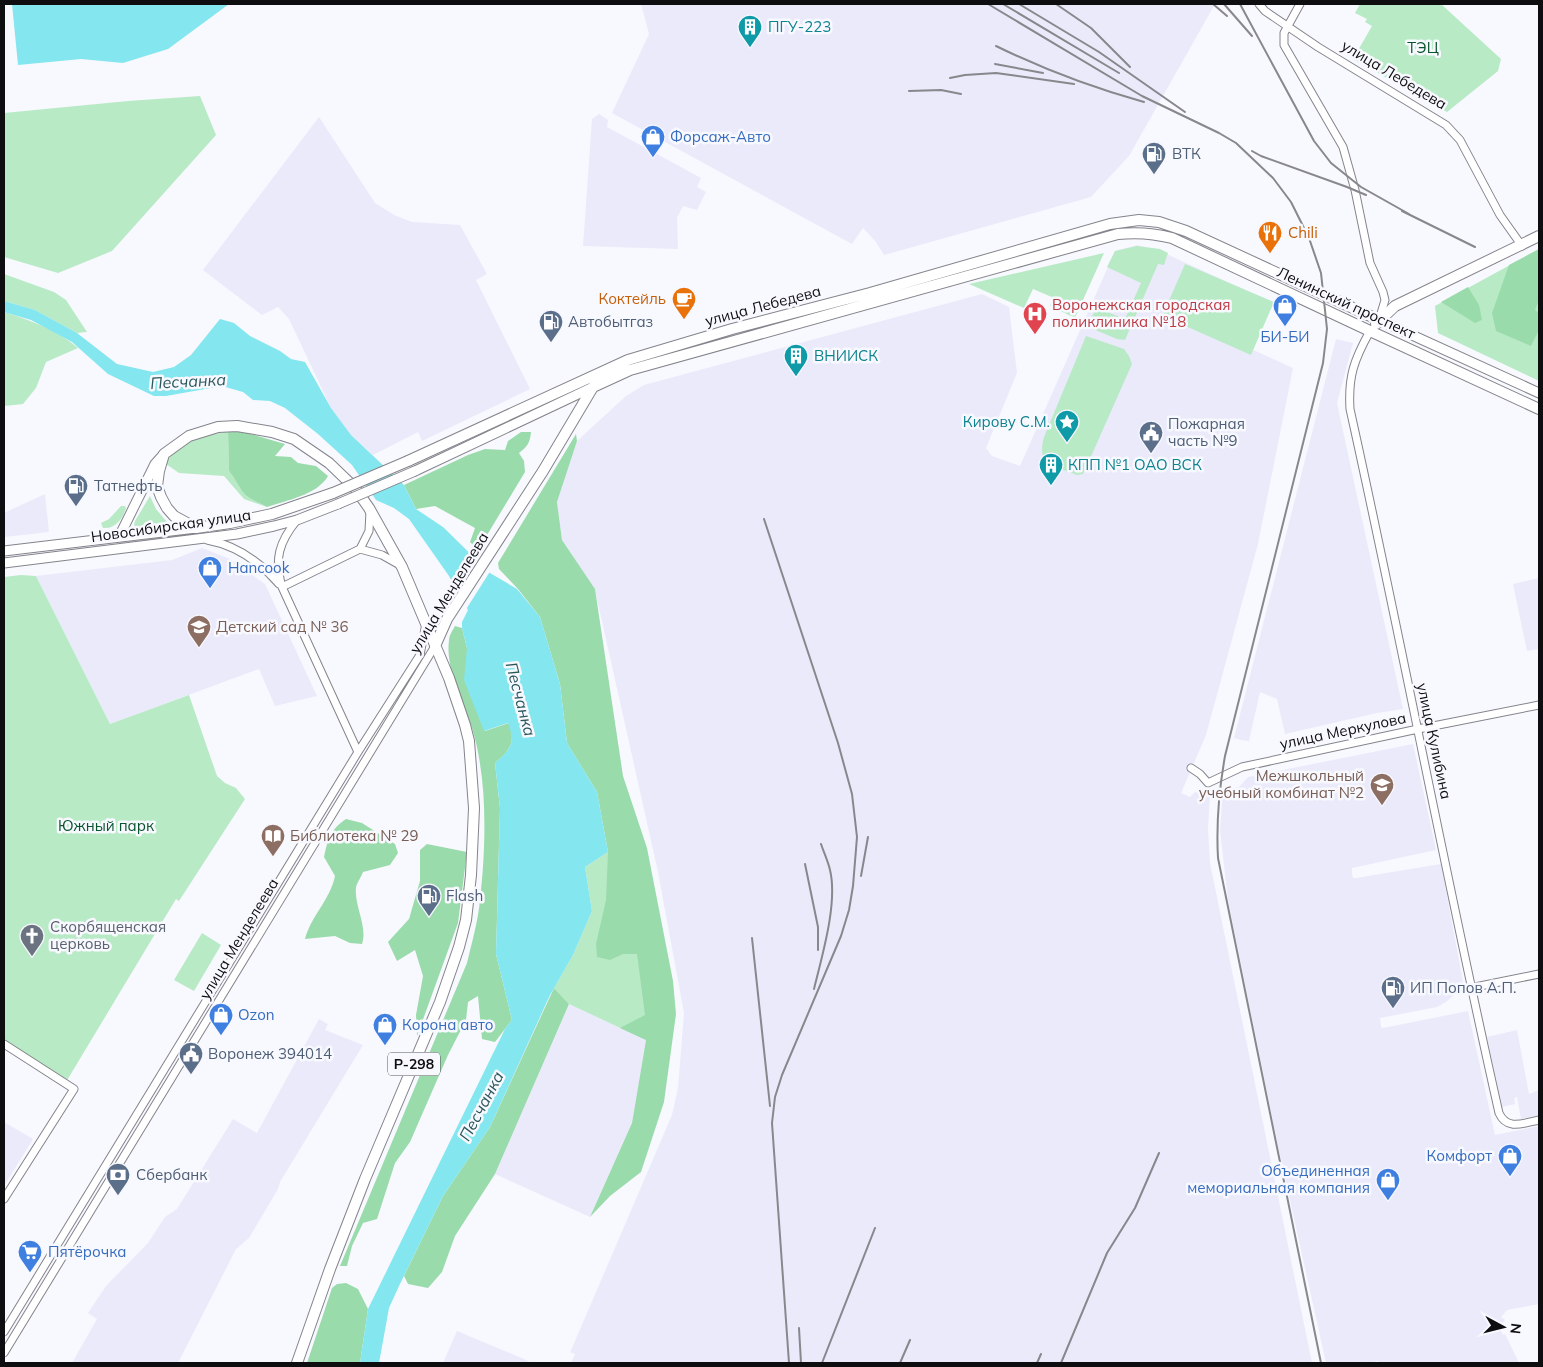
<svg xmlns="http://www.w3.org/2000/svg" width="1543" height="1367" viewBox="0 0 1543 1367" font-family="Mulish,sans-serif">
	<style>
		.built { fill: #eaeafb }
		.green { fill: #b8eac5 }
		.forest { fill: #9adbab }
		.water { fill: #84e6ee }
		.pier { fill: #f8f8ff }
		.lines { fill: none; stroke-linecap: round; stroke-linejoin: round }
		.minor-casing { stroke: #84848c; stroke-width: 9 }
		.major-casing { stroke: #84848c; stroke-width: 11 }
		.highway-casing { stroke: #84848c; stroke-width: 12 }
		.minor { stroke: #fff; stroke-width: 7 }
		.major { stroke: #fff; stroke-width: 9 }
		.highway { stroke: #fff; stroke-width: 10 }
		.rail { stroke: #87878c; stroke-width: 2 }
		.major-bridge-casing { stroke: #84848c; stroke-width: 11; stroke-linecap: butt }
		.highway-bridge-casing { stroke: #84848c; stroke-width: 12; stroke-linecap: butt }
		.major-bridge { stroke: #fff; stroke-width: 9 }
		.highway-bridge { stroke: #fff; stroke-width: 10 }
		.labels { text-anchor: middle; stroke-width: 5; stroke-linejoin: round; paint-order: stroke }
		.shield { fill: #f8f8ff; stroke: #545458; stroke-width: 1 }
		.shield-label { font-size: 14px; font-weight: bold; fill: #0e0e10 }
		.culture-label { font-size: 15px; fill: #0d838f; stroke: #f8f8ff; text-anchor: start }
		.park-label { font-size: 15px; fill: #08552b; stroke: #f8f8ff }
		.street-label { font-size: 15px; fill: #0e0e10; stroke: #f8f8ff }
		.shop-label { font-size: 15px; fill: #366cbe; stroke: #f8f8ff; text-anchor: start }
		.service-label { font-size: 15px; fill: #4e5e75; stroke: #f8f8ff; text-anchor: start }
		.food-label { font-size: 15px; fill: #c56008; stroke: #f8f8ff; text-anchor: start }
		.health-label { font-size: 15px; fill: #be3a42; stroke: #f8f8ff; text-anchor: start }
		.education-label { font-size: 15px; fill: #785e54; stroke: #f8f8ff; text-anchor: start }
		.worship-label { font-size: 15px; fill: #5b616d; stroke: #f8f8ff; text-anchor: start }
		.water-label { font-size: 16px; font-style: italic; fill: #2a575a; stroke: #f8f8ff }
	</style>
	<rect width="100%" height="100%" fill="#f8f8ff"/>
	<path class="built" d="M641,4H1215L1129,156L1091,197L884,255L876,242L863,228L852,244L612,113L649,34Z
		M599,114L608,120L607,127L701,178L697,187L706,192L697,210L683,206L677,218L678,249L583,246L592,119Z
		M319,117L375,203L394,215L412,222L460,225L487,274L476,280L530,389L422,441L418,432L373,455L351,435L331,408L289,319L278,307L262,315L203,270Z
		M1137,245L1160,251L1269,301L1249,348L1293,368L1258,544L1206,735L1181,793L1190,797L1195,792L1210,794L1208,829L1210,863L1312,1363H571L575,1354L570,1352L572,1348L672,1115L678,1088L684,1013L658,872L595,590L562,540L557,502L568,466L577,441L626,396L644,385L982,294L1009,307L1017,373L986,448L992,456L1020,466L1115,251Z
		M1336,339L1353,343L1337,403L1403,709L1377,713L1285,734L1277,699L1260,692L1249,741L1241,740L1234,738Z
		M45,494L49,532L4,537V513Z
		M202,548L230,559L265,584L317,696L275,706L259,669L110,724L36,576L172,560Z
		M1539,578V649L1527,651L1513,584Z
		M1413,744L1436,850L1352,868V874L1353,878H1356L1441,864L1463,982L1457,992L1446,1002L1437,1007L1380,1018L1381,1027L1383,1028L1468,1011L1495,1135L1539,1126V1304L1507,1310L1501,1317L1505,1320L1499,1327L1503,1335L1505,1334L1519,1363H1378V1361L1367,1363H1326L1278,1146L1228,900L1220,830L1223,790L1239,787L1248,777Z
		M569,1004L646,1040L632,1123L590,1217L495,1174Z
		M319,1019L328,1024L325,1030L363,1045L280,1182L278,1189L249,1238L236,1249L178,1363H72L97,1319L88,1313L106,1286L148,1243L165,1217L177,1209L233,1119L257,1133Z
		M1517,1030L1529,1094L1539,1090V1115L1521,1119L1517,1097L1514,1098L1515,1104L1502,1107L1487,1037Z
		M4,1122L33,1139L4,1186Z
		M457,1331L524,1359L531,1363H443Z"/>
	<path class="green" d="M1360,4H1441L1501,59L1498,71L1447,112L1353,59L1372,26L1365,22L1367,19L1355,13Z
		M200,96L216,135L112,251L58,273L4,257V113L128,101Z
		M1137,246L1160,249L1168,253L1164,265L1158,264L1125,340L1117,339L1093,329C1091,322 1091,317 1095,311L1102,310L1125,319L1141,283L1107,267L1115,251Z
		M1539,249V381L1438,333L1435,306Z
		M1104,253L1075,318L1050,306L1054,298L1033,289L1024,308L969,284Z
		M1185,264L1274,302L1251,355L1165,317L1164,312Z
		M4,274L54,292L66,300L87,332L77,333L35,310L4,301Z
		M4,312C30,320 57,330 78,348L46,362L36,388L23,404L4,406Z
		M1086,336L1124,349L1129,356L1132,364L1085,470L1083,474L1077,475C1054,465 1036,467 1044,437Z
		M228,431L229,471C235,477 236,481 240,488C245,498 258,502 267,507L244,499L224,476L179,473L166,464C174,441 207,436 228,431Z
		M150,496L156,509L167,522L136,527L134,525L135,521Z
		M121,506H125L126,508C123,519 115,529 103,528L101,523L109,519Z
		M21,575L36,576L110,724L189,695L217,776L225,783L236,788L245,799L179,901L176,899L66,1082L4,1042V577Z
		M608,852L647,965L646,1040L569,1004L554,988L573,955L592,911L585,867Z
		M202,933L221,945L194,991L174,980Z"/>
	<path class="forest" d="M1539,249V300L1535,310L1539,313V330L1531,346L1496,331L1492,313L1509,265Z
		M1468,287L1479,305L1482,320L1475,323L1441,302Z
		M228,431H240L285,444L275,456L291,457L298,463L316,466L328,476C317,495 287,500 267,507C258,502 245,498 240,488C236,481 234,477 229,471Z
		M521,432H531C530,443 527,447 519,453L524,461L525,472L478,550L470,542L475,528L435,506L416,509L404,485L468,455L485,449L505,450L508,441Z
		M576,434L577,441L557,502L562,540L595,589L623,776L647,848L673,981L676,1014L664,1102L641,1172L610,1196L590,1217L632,1123L646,1040L620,1028L645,1015L637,954H623L610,960L597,957L596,944L606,900L608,852L597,792L567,743L560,684L540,617L518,589L499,569L498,563Z
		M455,626L462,628L467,648L485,731L509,723C516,743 510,750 495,763L500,808L496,954L512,1020L495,1042L482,1039L478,996L468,1002L466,1020L448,1055L410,1142L395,1163L377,1219L363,1223L352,1246L347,1266H340L467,963C472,942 478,921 480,900C486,846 488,780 472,728C464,701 445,670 449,640C449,635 453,630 455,626Z
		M346,819L362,823L395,844L398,853L390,865L363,872C361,877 357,883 356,887C354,907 368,926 362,944L350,943L335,936L305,939C311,916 330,900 335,876L324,857C328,839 330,830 346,819Z
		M427,844L467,852L458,923L417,1036L416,1015L423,976L415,950L397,961L388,942L409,919L420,881V850Z
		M554,988L569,1004L495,1174L455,1236L442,1272L428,1288L408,1284L404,1276L443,1196L490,1127Z
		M346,1283L358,1289L368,1309L360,1363H307L332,1288L337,1284Z"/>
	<path class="water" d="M12,4H229L168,49L123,63L81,59L18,65Z
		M4,301L35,310L77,333L117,364L153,372L174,367L191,355L220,319L234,323L250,336L280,351L291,359L305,362L331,408L351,435L404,485L416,509L443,527L490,573L517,589L540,617L560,684L567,743L597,792L608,852L585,867L592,911L573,955L550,995L490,1127L443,1196L399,1286L389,1308L379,1363H360L368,1309L505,1029L512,1020L496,954L500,808L495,763C510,750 516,744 508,723L484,731L464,680L467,648L462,628V622L468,610L449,576L409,519L394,508L376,500L352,465L318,434L285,408L270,401L253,400L243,392L222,386L166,396H154L108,374L72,342L31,320L4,312Z"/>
	<path class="pier" d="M476,556L491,570L465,611L454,591Z"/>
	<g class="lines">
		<defs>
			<path id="minor" d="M1259,4L1265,11L1318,47L1446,125L1460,140L1500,215L1522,246
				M1300,4L1284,33V45L1343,147L1355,190L1370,263L1383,292L1385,300L1379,320
				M1370,331C1354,360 1348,376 1350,409C1402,643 1446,879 1499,1113C1507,1131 1524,1123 1539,1120
				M297,520C279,542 274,559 282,587L358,752
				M207,540C235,545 260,562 279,584
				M360,549L382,555L398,564
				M282,587L360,549L369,531L370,511
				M1191,768L1200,774L1208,783L1242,767L1418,729L1539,705
				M1470,988L1539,974
				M4,1044L74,1089L4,1199
				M4,1332L358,752L420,655L426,623
				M4,1353L435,646"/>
			<path id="major" d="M1379,320L1539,393
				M415,471L593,387
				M119,537L155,464L164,454
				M4,551L196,528
				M4,563L237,534L274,526L297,520L338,504"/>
			<path id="highway" d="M1376,324L1395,306L1539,236
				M408,461L628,360L732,329L870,293L1110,224L1139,220L1159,222L1186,231L1379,320
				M435,646L447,619L543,471L593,387L630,370L1118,234C1137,232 1153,233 1172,238L1370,331L1539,409
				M297,1363L330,1269L365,1179L440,1002L459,947L466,920L471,875L474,808L469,741L465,725L449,678L402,567L369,508L355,488L329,463L294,439L272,432L237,426L218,427L189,436L164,454L159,471L157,486L161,497L167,508L174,516L196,528L230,523L272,514L333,493"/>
		</defs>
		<use href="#minor" class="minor-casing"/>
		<use href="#major" class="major-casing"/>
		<use href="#highway" class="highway-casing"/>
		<use href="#minor" class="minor"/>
		<use href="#major" class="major"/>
		<use href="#highway" class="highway"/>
		<path class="rail" d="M988,4L1142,96L1219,133L1236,143L1273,178L1291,202L1309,238L1321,273L1327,329L1323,363L1225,756C1219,790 1216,823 1218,858L1321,1363
			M1003,4L1119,73
			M1019,4L1099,52L1185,112
			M1056,4L1091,28L1130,67
			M1213,4L1227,16
			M1224,4L1252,36
			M1240,4L1314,141L1331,163L1361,187L1409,214
			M996,46C1043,69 1093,88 1144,102
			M995,64L1043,73
			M950,78L965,75L996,73L1074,84
			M909,91L941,90L961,94
			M1252,151L1261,156L1347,187L1366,195
			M1402,211L1475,247
			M764,519L838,743L852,794L857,837L853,886L849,910L841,936L782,1075L775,1097L772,1123L789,1363
			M805,864L818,927V950
			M861,876L868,837
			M752,938L770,1106
			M814,989C822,956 838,903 830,870C828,861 824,853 821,844
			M799,1328L801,1363
			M822,1363L875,1228
			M900,1363L910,1340
			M1037,1363L1041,1354
			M1061,1363L1107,1253L1135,1208L1159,1153"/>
		<defs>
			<path id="major-bridge" d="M338,504L415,471"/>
			<path id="highway-bridge" d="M333,493L408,461"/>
		</defs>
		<use href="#major-bridge" class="major-bridge-casing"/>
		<use href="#highway-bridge" class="highway-bridge-casing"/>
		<use href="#major-bridge" class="major-bridge"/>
		<use href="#highway-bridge" class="highway-bridge"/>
	</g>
	<defs>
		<symbol id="building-pin" viewBox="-11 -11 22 30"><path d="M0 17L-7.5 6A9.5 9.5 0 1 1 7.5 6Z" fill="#0f9aa8" stroke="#f8f8ff"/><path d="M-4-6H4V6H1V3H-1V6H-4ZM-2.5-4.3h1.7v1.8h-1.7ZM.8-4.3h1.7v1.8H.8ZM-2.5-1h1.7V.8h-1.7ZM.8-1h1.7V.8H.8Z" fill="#fff"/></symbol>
		<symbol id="shop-pin" viewBox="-11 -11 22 30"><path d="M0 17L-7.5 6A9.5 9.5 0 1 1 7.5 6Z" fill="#3f7fe0" stroke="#f8f8ff"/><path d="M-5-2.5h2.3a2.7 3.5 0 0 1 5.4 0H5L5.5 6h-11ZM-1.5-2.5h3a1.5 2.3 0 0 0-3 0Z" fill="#fff"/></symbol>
		<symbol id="fuel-pin" viewBox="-11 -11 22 30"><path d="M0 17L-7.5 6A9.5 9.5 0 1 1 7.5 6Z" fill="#5c6f8a" stroke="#f8f8ff"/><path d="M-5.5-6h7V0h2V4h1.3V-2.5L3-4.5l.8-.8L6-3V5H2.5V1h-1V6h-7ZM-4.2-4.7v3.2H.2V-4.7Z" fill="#fff"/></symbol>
		<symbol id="restaurant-pin" viewBox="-11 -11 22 30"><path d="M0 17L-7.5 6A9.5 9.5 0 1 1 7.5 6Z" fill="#e8710a" stroke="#f8f8ff"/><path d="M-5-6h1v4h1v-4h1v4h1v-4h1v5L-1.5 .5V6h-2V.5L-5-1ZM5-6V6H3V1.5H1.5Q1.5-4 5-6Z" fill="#fff"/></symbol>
		<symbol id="cafe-pin" viewBox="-11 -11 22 30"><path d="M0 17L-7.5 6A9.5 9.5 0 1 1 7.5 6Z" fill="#e8710a" stroke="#f8f8ff"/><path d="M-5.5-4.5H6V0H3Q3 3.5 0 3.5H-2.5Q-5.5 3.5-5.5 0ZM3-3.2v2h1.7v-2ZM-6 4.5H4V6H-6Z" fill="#fff"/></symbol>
		<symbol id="hospital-pin" viewBox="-11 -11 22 30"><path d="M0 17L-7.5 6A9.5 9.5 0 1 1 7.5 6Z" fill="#e0444e" stroke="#f8f8ff"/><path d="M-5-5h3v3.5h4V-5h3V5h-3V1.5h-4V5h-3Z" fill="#fff"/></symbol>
		<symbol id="sight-pin" viewBox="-11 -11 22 30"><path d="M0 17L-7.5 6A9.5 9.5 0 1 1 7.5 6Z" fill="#0f9aa8" stroke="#f8f8ff"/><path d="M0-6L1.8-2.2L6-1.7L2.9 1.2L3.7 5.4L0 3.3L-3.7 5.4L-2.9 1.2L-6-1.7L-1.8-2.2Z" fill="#fff"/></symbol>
		<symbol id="civic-pin" viewBox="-11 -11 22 30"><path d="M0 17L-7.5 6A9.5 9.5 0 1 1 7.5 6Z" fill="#5c6f8a" stroke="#f8f8ff"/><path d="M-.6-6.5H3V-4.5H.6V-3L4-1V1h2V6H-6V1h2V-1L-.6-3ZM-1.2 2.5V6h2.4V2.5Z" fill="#fff"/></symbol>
		<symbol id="school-pin" viewBox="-11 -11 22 30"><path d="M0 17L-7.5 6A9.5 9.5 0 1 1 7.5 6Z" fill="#8d6e63" stroke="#f8f8ff"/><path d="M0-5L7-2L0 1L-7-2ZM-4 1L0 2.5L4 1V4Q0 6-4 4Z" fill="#fff"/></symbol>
		<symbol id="library-pin" viewBox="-11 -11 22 30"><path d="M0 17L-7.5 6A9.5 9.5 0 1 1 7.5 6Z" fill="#8d6e63" stroke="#f8f8ff"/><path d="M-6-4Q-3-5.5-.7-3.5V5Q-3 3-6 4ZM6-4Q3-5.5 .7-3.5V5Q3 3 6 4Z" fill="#fff"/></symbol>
		<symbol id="church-pin" viewBox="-11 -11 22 30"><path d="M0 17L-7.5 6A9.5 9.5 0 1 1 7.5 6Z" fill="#6b7280" stroke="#f8f8ff"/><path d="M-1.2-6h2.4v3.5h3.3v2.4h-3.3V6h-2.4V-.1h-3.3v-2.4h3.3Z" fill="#fff"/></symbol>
		<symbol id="bank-pin" viewBox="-11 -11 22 30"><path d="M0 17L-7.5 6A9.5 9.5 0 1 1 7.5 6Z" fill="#5c6f8a" stroke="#f8f8ff"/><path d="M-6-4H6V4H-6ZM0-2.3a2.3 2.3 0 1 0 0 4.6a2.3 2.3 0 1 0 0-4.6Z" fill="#fff"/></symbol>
		<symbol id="supermarket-pin" viewBox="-11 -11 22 30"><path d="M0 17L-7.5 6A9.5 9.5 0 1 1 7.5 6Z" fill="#3f7fe0" stroke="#f8f8ff"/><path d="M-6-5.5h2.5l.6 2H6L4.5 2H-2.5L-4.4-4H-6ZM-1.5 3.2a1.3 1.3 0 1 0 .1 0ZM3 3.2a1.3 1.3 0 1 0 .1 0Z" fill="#fff"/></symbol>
	</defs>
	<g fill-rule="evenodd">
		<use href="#building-pin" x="736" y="13" width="28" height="38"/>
		<use href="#shop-pin" x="639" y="123" width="28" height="38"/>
		<use href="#fuel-pin" x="1140" y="140" width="28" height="38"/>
		<use href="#restaurant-pin" x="1256" y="219" width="28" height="38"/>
		<use href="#cafe-pin" x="670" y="285" width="28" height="38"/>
		<use href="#shop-pin" x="1271" y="292" width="28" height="38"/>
		<use href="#hospital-pin" x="1021" y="300" width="28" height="38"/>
		<use href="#fuel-pin" x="537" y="308" width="28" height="38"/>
		<use href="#building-pin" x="782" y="342" width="28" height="38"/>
		<use href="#sight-pin" x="1053" y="408" width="28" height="38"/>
		<use href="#civic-pin" x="1137" y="419" width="28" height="38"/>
		<use href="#building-pin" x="1037" y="451" width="28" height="38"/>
		<use href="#fuel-pin" x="62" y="472" width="28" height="38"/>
		<use href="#shop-pin" x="196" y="554" width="28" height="38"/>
		<use href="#school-pin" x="185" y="613" width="28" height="38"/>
		<use href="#school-pin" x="1368" y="771" width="28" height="38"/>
		<use href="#library-pin" x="259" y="822" width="28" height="38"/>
		<use href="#fuel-pin" x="415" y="882" width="28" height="38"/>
		<use href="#church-pin" x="18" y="922" width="28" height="38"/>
		<use href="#fuel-pin" x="1379" y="974" width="28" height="38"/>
		<use href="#shop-pin" x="207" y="1001" width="28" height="38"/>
		<use href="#shop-pin" x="371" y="1011" width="28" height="38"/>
		<use href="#civic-pin" x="177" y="1040" width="28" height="38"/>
		<use href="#shop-pin" x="1496" y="1142" width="28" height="38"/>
		<use href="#bank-pin" x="104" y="1161" width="28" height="38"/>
		<use href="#shop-pin" x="1374" y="1166" width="28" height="38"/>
		<use href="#supermarket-pin" x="16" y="1238" width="28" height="38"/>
	</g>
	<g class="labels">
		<rect class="shield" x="388" y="1052.5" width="52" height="23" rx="4"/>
		<g class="shield-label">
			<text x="414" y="1069">Р-298</text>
		</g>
		<g class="culture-label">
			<text x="768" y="32">ПГУ-223</text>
			<text x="814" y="361">ВНИИСК</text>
			<text x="1050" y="427" text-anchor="end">Кирову С.М.</text>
			<text x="1068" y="470">КПП №1 ОАО ВСК</text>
		</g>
		<g class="park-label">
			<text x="1423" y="53">ТЭЦ</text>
			<text x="106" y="831">Южный парк</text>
		</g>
		<g class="street-label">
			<text transform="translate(1394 75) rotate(31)" y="5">улица Лебедева</text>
			<text transform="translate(1346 303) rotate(25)" y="5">Ленинский проспект</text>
			<text transform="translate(763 306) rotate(-15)" y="5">улица Лебедева</text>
			<text transform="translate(171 526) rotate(-8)" y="5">Новосибирская улица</text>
			<text transform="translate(449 593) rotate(-59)" y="5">улица Менделеева</text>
			<text transform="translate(1343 731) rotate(-12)" y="5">улица Меркулова</text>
			<text transform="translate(1434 741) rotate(78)" y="5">улица Кулибина</text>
			<text transform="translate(239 939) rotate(-59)" y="5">улица Менделеева</text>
		</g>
		<g class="shop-label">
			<text x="670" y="142">Форсаж-Авто</text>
			<text x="1285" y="342" text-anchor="middle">БИ-БИ</text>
			<text x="228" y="573">Hancook</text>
			<text x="238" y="1020">Ozon</text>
			<text x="402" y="1030">Корона авто</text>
			<text x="1492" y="1161" text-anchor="end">Комфорт</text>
			<text x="1370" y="1176" text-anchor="end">Объединенная<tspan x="1370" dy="17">мемориальная компания</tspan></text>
			<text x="48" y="1257">Пятёрочка</text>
		</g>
		<g class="service-label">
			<text x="1172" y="159">ВТК</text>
			<text x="568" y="327">Автобытгаз</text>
			<text x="1168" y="429">Пожарная<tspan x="1168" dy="17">часть №9</tspan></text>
			<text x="94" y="491">Татнефть</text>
			<text x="446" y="901">Flash</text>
			<text x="1410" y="993">ИП Попов А.П.</text>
			<text x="208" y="1059">Воронеж 394014</text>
			<text x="136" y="1180">Сбербанк</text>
		</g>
		<g class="food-label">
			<text x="1288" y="238">Chili</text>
			<text x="666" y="304" text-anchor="end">Коктейль</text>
		</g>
		<g class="health-label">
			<text x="1052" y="310">Воронежская городская<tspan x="1052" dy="17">поликлиника №18</tspan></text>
		</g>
		<g class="education-label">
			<text x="216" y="632">Детский сад № 36</text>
			<text x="1364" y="781" text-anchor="end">Межшкольный<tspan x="1364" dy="17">учебный комбинат №2</tspan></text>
			<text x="290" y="841">Библиотека № 29</text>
		</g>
		<g class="worship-label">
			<text x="50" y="932">Скорбященская<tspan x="50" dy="17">церковь</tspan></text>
		</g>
		<g class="water-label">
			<text transform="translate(188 381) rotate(-3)" y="6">Песчанка</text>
			<text transform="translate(521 699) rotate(75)" y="6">Песчанка</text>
			<text transform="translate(481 1106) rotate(-62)" y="6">Песчанка</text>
		</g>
	</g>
	<rect width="1543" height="1367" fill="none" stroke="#0e0e10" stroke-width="10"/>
	<g transform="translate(1503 1327) rotate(97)" stroke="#f8f8ff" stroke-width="4" paint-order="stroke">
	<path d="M0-4L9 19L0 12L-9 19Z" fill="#0e0e10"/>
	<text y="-8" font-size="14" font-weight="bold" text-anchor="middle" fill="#0e0e10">N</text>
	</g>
</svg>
